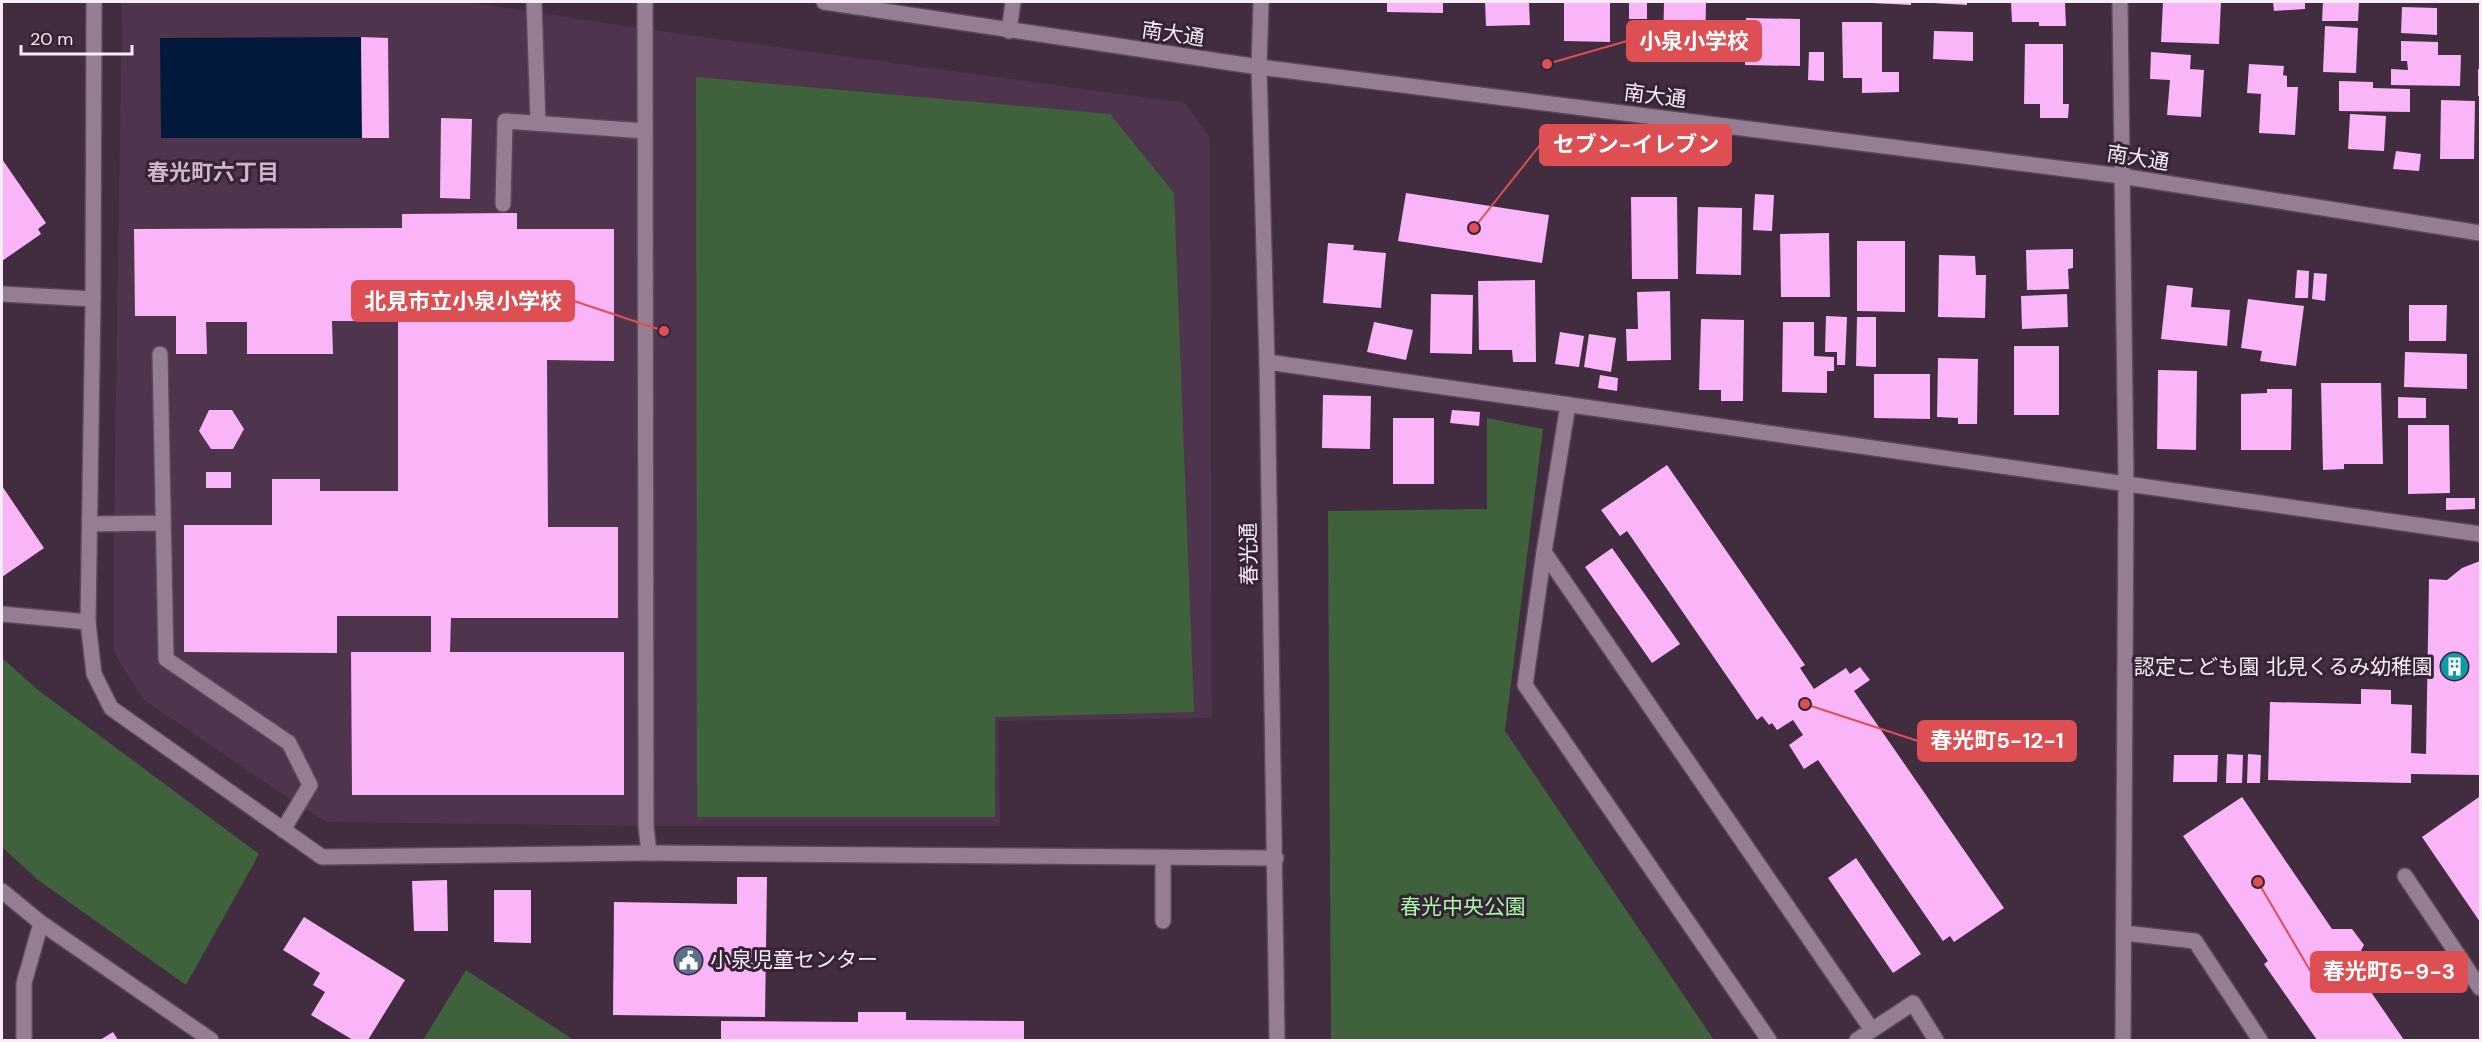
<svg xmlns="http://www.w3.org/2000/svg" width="2482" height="1042" viewBox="0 0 2482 1042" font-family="'DM Sans','Noto Sans JP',sans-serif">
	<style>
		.built { fill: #4e354d }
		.green { fill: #3f623d }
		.water { fill: #03193b }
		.building { fill: #fab4f8 }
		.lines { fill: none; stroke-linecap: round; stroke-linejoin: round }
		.service-casing { stroke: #594859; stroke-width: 18 }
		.minor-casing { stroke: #594859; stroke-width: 18 }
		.tertiary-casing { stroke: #594859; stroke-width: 18 }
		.service { stroke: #957d94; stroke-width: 15 }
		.minor { stroke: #957d94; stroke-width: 15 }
		.tertiary { stroke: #957d94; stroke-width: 15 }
		.labels { text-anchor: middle; stroke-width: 6; stroke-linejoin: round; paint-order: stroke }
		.street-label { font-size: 21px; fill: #f9ecf8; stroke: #372336 }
		.poi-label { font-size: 21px; fill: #f9ecf8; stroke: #372336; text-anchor: end }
		.park-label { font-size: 21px; fill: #a5fca0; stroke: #372336 }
		.neighbourhood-label { font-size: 22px; font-weight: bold; fill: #ceb4cd; stroke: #372336 }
		.leader { fill: none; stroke: #dd4f52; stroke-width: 2 }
		.callout-dot { fill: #dd4f52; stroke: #372336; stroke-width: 2 }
		.callout { fill: #dd4f52; stroke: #dd4f52; stroke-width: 2 }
		.callout-label { font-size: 22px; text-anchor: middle; font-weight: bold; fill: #fff }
	</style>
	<rect width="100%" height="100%" fill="#412c40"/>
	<path class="built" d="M122,2H466L645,29L1185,103L1210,138L1212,718L998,721L1000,826H646L327,822L298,805L143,699L114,653V523Z"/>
	<path class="green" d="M696,77L1110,114L1174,193L1194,712L995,717V817H697Z
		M1487,418L1543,429L1505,731L1714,1040H1331L1328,511L1487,509Z
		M2,658L38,690L259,854L186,985L38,880L2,847Z
		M466,970L574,1040H423Z"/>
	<path class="water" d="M361,37L362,138H161L160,38Z"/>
	<path class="building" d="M1387,2H1443V13L1387,12Z
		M1485,2H1529L1530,25L1486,26Z
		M1564,2H1610V42L1564,41Z
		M1629,2H1647V19H1629Z
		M1664,2H1706L1705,53L1663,52Z
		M1872,2H1911V5L1872,3Z
		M1933,2H1967V5L1933,3Z
		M2011,2H2065L2066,26H2039V22H2012Z
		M2163,2H2221L2219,44L2161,42Z
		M2273,2H2305V9L2274,11Z
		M2323,2H2359L2358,21H2322Z
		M2402,7L2437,8V35L2401,33Z
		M1746,18L1800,19V66L1745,65Z
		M1842,22H1882V72H1899V92L1862,93V78H1843Z
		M2325,26L2358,28L2356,73L2323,72Z
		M1934,31L1973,32V61L1933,59Z
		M361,37L388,38L389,138H362Z
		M2401,41L2438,42V55H2461L2460,86L2391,85V69L2408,70L2407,61H2401Z
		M2025,44H2063V104H2069L2068,118H2040V104H2024Z
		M1809,52H1824V81L1808,80Z
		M2151,52L2191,55L2190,69L2204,70L2201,117L2167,115L2170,80L2150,79Z
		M2249,64L2284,66L2283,75L2287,76V87H2298L2295,135L2259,133L2261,94L2247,93Z
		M2478,69H2480V96H2478Z
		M2339,81L2373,82V88L2410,89V112L2339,111Z
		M2441,100L2475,101L2474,159H2440Z
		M2350,114L2386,116L2384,151L2348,149Z
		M441,118L472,119L470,199L440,198Z
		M2396,151L2421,154L2419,171L2393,169Z
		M2,159L46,223L38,229L41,234L2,261Z
		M1406,193L1549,215L1542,263L1398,241Z
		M1755,194L1774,195L1772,231L1753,230Z
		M1631,197H1677L1678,279H1632Z
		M1698,207L1742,208L1741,275L1696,274Z
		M517,213V229H614V361L547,360L548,527H618V618H451L450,652H624V795H352L351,652H431V616H337V653L184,652V525H272V479H320V491H398V321H332L333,354H247V322H206L207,354H176V316H135L134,229L402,228V214Z
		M1829,233L1830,297H1781L1780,234Z
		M1857,241H1905V312L1857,311Z
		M1328,243L1354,245L1353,250L1386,253L1381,308L1323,303Z
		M2073,249V268L2068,269L2069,289L2027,290L2026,250Z
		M1939,255L1975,256L1976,275H1986L1985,318L1938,317Z
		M2297,270L2309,271L2308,298H2295Z
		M2314,273L2327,274L2325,301L2312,299Z
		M1535,280L1536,362H1513L1512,350H1479L1478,281Z
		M2167,285L2193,288L2191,307L2230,310L2227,346L2161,339Z
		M1670,291L1671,360L1627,361L1626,329H1638L1637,292Z
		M1431,294L1473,295L1472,354L1430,353Z
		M2067,294L2068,327L2022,329L2021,296Z
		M2248,299L2304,306L2296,366L2260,361L2262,351L2241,348Z
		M2409,305H2447L2446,341H2409Z
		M1826,316L1847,317L1845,365H1837V352H1825Z
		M1857,317H1876V367L1856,366Z
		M1701,319L1744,320L1743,401H1721V390H1699Z
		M1374,322L1413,330L1406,360L1367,352Z
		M1783,322H1814V356L1834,357V371H1827V393L1782,392Z
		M1560,332L1584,336L1579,367L1555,364Z
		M1589,334L1616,338L1611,372L1584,367Z
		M2014,346H2059V415H2014Z
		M2405,352L2467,354V389L2404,387Z
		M1938,358L1978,359L1977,424H1958V418L1937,417Z
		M2158,370L2197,371L2196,450L2157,449Z
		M1874,374H1930V419L1874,418Z
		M1600,375L1618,378L1617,391L1598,388Z
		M2321,383H2381L2383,464H2344V469L2323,470Z
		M2267,389H2292L2291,450H2241V394L2267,393Z
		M1323,395L1371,396L1370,449L1322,448Z
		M2398,397L2426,398V418H2398Z
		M209,410H232L244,429L233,449H211L199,431Z
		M1452,410L1480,412L1479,426L1450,423Z
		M1393,418H1434V484H1393Z
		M2408,425H2449L2450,493L2408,494Z
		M1667,465L1805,665L1800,668L1814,689L1846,668L1850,674L1860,667L1870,680L1854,691L2004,908L1954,942L1950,936L1943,941L1818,760L1804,769L1789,745L1803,735L1793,720L1777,730L1772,723L1769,725L1762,716L1757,720L1627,531L1620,536L1601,510Z
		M206,472H231V488H206Z
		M2,486L44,548L2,577Z
		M2446,498H2475V509L2446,510Z
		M1612,548L1680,644L1652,663L1585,567Z
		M2480,561V775L2411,774V783L2268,780L2270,702L2361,704V689L2391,690V704L2412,705L2411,753L2426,754L2429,579L2447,580L2462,568Z
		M2227,754L2243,755L2242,783H2226Z
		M2248,754L2261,755L2260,783H2247Z
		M2174,755H2218L2217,782H2173Z
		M2242,797L2332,929H2352L2364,945L2353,966L2404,1040H2317L2264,964L2268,961L2183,836Z
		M2479,797L2480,800V922L2422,837Z
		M1856,858L1921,954L1893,973L1828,878Z
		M737,877H767L765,1017L613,1015L614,902L737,904Z
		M447,880L448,931H414L412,881Z
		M494,890H531V943L494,942Z
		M304,917L405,980L368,1040H353L311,1015L325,992L313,985L320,973L283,950Z
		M858,1012H906V1020L1024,1021V1040H721V1021L858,1022Z
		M113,1032L118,1040H100Z"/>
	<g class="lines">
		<defs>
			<path id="service" d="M534,2L538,122
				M645,2L646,826L649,853
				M1009,31L1013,2
				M503,204L505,121L645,131
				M2,294L93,299
				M160,354L166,659L289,743L310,785L283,830
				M1568,405L1544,552L1872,1030
				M90,524L163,523
				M1544,552L1525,685L1769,1040
				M2,614L88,622
				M2405,876L2480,988
				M1163,921V858
				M2124,933L2195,941L2260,1040
				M1857,1040L1913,1003L1936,1040"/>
			<path id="minor" d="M94,2L93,299L88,622L94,674L111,708L322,857L649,853L1276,858
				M2120,2L2126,484L2123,1040
				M1259,67L1261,2
				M1267,362L2480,534
				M2,891L41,923L211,1040
				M24,1040V983L41,923"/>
			<path id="tertiary" d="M824,2L1259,67L2121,176L2480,233
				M1259,67L1267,362L1277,1040"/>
		</defs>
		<use href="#service" class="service-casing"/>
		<use href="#minor" class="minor-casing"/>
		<use href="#tertiary" class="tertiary-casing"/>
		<use href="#service" class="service"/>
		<use href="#minor" class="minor"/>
		<use href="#tertiary" class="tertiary"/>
	</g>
	<defs>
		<symbol id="building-disc" viewBox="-11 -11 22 22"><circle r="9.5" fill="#0f9aa8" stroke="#372336"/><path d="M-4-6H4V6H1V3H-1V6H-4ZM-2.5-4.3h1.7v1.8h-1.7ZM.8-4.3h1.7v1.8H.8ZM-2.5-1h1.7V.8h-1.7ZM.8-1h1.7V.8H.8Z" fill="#fff"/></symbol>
		<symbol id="civic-disc" viewBox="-11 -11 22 22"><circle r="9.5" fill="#5c6f8a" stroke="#372336"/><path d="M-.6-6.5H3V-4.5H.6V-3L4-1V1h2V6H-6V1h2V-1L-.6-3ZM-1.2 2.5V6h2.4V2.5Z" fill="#fff"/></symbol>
	</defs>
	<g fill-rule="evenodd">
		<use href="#building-disc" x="2438" y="650" width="33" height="33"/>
		<use href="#civic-disc" x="672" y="944" width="33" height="33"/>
	</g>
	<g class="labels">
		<g class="street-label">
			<text transform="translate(1173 34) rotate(8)" y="7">南大通</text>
			<text transform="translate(1655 96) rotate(7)" y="7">南大通</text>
			<text transform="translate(2138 158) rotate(9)" y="7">南大通</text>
			<text transform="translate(1249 554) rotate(-91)" y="7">春光通</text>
		</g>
		<g class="poi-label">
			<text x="2433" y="674">認定こども園 北見くるみ幼稚園</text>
			<text x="710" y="967" text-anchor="start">小泉児童センター</text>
		</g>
		<g class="park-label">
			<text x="1463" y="914">春光中央公園</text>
		</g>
		<g class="neighbourhood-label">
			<text x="213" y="180">春光町六丁目</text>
		</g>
	</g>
	<path class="leader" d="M1547 64L1627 41M1474 228L1540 145M664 331L574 301M1805 704L1918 741M2258 882L2311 972"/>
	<g class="callout-dot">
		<circle cx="1547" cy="64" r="6"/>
		<circle cx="1474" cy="228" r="6"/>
		<circle cx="664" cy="331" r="6"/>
		<circle cx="1805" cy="704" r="6"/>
		<circle cx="2258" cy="882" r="6"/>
	</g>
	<g class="callout">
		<rect x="1627" y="21" width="134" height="40" rx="6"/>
		<rect x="1540" y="125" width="191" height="40" rx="6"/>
		<rect x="352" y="281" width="222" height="40" rx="6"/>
		<rect x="1918" y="721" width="158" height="40" rx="6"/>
		<rect x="2311" y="952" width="156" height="40" rx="6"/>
	</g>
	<g class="callout-label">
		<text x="1694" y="49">小泉小学校</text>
		<text x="1636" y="152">セブン-イレブン</text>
		<text x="463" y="309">北見市立小泉小学校</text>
		<text x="1997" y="748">春光町5-12-1</text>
		<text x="2389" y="979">春光町5-9-3</text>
	</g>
	<rect width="2482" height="1042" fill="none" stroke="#f9ecf8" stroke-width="6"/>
	<path d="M21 45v9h111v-9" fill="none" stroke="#f9ecf8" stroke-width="3"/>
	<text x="30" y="45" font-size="18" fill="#f9ecf8" stroke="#372336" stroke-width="4.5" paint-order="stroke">20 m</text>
</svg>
